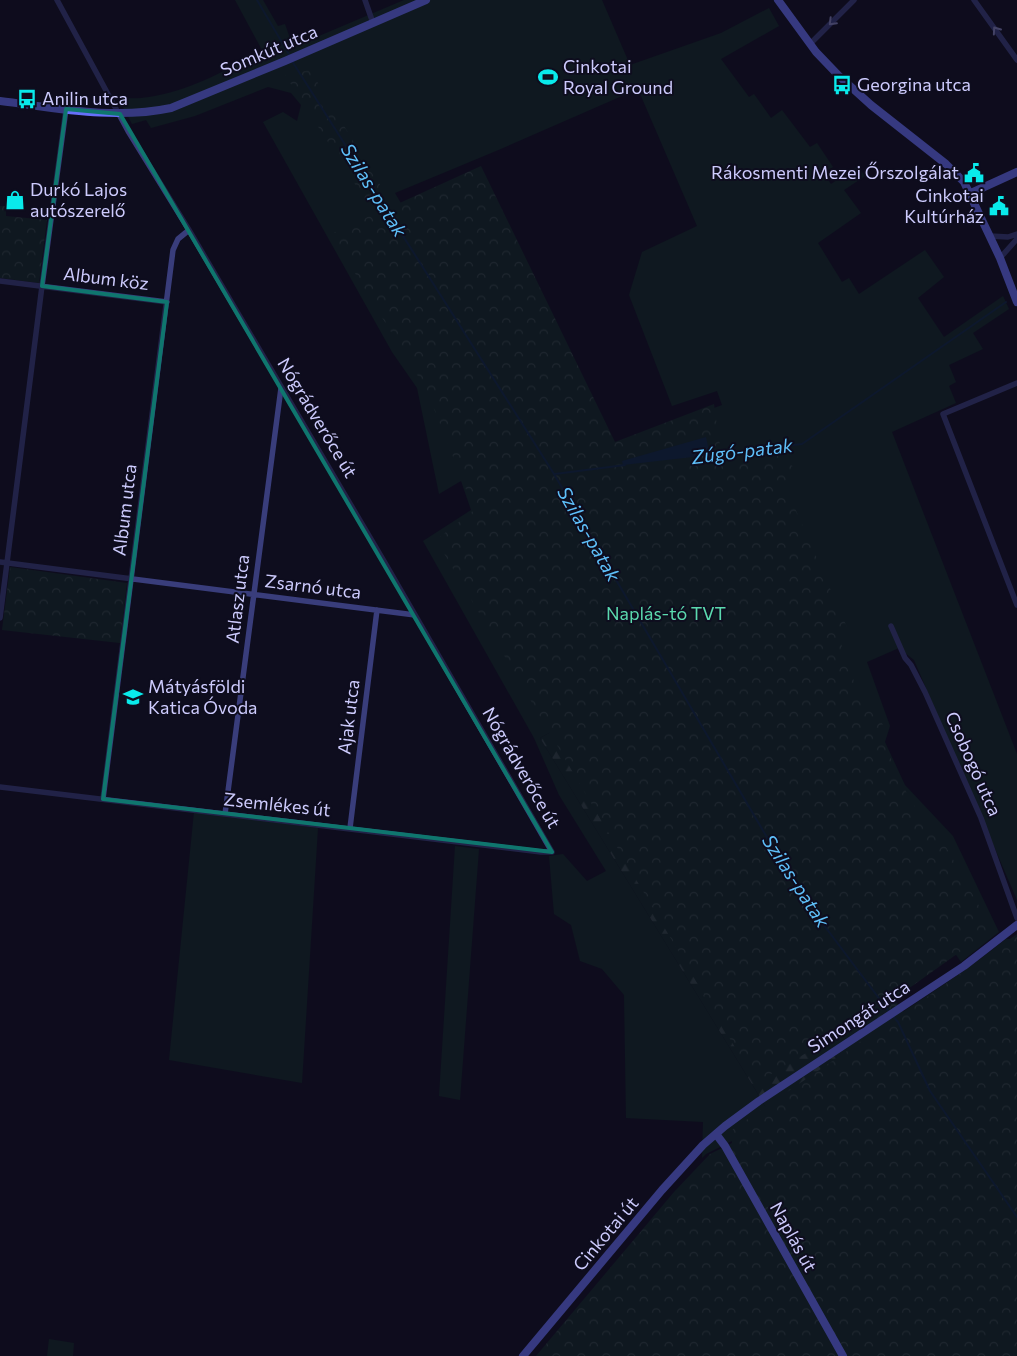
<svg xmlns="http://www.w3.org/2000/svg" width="1017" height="1356" viewBox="0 0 1017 1356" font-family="Commissioner,sans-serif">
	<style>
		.green { fill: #102724; fill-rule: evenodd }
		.forest { fill: url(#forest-firs) }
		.park { fill: url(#park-crowns) }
		.water { fill: #0d2641 }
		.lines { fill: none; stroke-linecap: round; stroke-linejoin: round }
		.stream { stroke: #0d2641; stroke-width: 2 }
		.street { stroke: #393d7b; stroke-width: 5.5 }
		.secondary { stroke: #6670f9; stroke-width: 8 }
		.oneway { stroke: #8384bc }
		.marked { fill: none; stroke: #0f766e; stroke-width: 4; stroke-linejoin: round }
		.labels { text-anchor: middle; stroke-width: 4; stroke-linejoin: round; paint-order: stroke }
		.street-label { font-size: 18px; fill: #cdcbfd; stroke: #0e0d1e }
		.poi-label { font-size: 18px; fill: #cdcbfd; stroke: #0e0d1e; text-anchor: start }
		.park-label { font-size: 18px; fill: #5bd9ae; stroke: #0e0d1e }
		.water-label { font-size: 19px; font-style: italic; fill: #5ebff9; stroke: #0e0d1e }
	</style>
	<defs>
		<pattern id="forest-firs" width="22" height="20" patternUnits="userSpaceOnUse" patternTransform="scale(1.25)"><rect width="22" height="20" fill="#102724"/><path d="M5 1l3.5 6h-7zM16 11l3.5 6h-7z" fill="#324545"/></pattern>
		<pattern id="park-crowns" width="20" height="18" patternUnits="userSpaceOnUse" patternTransform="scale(1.25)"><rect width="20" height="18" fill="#102724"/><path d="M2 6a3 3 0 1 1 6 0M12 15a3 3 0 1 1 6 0" fill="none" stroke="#324545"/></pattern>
	</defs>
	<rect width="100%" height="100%" fill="#0e0d1e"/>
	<path class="green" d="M235,0H263L278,26L285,24L293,47L404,0H602L630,65L721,33L769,8L779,26L721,59L749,97L754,94L771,118L782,110L810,147L817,143L833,167L823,173L831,184L858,166L865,176L844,190L861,213L818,243L842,282L849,278L859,294L925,250L944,277L918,298L944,337L1003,296L1009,309L973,333L983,349L949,365L956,382L949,386L956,403L892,432L1017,754V900L914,660L899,648L867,662L890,726L885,742L905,785L953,836L999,932L961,962L829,771L798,753L781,643L654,430L722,405L717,391L672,406L629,295L642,252L697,226L638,89L496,151L395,193L565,482L773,804L772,830L898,1015L967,969L1006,939H1017V1356H994L988,1349L943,1312L920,1269L862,1211L837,1243L819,1242L753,1128L734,1140L706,1154L702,1158L703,1122L626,1118L624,995L602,969L580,961L571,925L554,914L549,856L563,854L587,881L606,871L559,795L534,738L423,541L471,510L461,481L439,494L417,388L392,352L263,122L283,112L297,121L301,105L291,93L268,87L195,116L151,128L146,120L132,124L118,98C128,98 139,99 149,97C189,91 228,70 262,50ZM553,731L608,802L627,849L641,864L655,852L695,894L721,911L795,1026L820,1015L861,1120L844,1142L850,1197L833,1223L755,1089L540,738ZM888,1026L897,1042L888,1050L894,1067L909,1078L913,1100L911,1115L897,1129C892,1127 886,1127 883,1123C863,1107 854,1078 844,1055Z
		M194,812L318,828L302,1083L169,1060Z
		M455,846L479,849L460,1100L439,1096Z
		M49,1339L74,1343L73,1356H47Z"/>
	<path class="forest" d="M553,731L820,1015L861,1120L833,1223L755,1089L540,738Z"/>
	<path class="park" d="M310,70L393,206L481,166L615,442L714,404L722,460L770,451L794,467L784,483L850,634L841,643L862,705L879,713L884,729L882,739L910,800L946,847L992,929L894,999L904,1013L1017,934V1356H536L674,1192L710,1154L732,1143L731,1136L733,1129L879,1029L871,1014L756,1083L436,540L474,510L427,391L331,234L374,214L285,75Z
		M0,206H6V216L47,220L39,283L0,278Z
		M10,567L127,583L120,643L2,630Z"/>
	<path class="water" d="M706,437L710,455L623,465L622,461Z"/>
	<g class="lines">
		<path class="stream" d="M257,0L290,56
			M292,61L554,474L799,892L890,1013
			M709,455L802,444L1006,302
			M555,474L625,465
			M893,1016L898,1022L930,1091L1017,1217"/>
		<path class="street" d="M365,0L373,23
			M974,0L1017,60
			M810,44L854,0
			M990,236L1008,237L1017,234
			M1000,258L1017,239
			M0,281L167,302
			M1017,383L943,414L1017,605
			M0,562L415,615
			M0,618L42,286L66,109
			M891,626L905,658L911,665L925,692L981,818L1017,918
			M0,787L541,852H552L385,563L189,230L128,131L57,0
			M103,799L173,250L178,239L189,230
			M225,814L281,388
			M350,828L377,610"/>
		<path class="secondary" d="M778,0L816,52L839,76L871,105L946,164L964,182L1000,258L1017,302
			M0,101C57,108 114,120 171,108L285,61L426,0
			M971,193L1017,172
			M716,1134L725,1146L843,1356
			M523,1356L662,1190L703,1145L725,1126L759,1101L964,966L1017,925"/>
	</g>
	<defs><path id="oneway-chevron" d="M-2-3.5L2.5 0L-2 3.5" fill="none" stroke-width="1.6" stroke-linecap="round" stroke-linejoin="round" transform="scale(1.25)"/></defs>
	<g class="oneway">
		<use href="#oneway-chevron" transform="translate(832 22) rotate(135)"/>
		<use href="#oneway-chevron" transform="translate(996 30) rotate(-125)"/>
	</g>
	<path d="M0 0H1017V1356H0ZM66,109L120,114L552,852L103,799L167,302L42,286Z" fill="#0e0d1e" fill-opacity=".55" fill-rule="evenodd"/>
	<path class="marked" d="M66,109L120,114L552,852L103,799L167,302L42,286Z"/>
	<defs>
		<symbol id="stadium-bare" viewBox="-9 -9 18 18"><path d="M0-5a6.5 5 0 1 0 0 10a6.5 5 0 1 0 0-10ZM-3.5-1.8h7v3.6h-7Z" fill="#09eaeb" stroke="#0e0d1e" stroke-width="2.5" paint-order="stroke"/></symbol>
		<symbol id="bus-bare" viewBox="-9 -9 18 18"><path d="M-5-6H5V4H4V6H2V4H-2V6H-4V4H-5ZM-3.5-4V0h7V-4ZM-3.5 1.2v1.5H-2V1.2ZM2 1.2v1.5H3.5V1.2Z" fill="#09eaeb" stroke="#0e0d1e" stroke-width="2.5" paint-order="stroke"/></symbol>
		<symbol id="civic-bare" viewBox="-9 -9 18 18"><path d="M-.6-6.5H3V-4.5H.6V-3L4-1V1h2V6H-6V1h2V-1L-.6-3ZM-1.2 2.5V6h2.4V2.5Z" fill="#09eaeb" stroke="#0e0d1e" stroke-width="2.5" paint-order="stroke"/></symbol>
		<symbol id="shop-bare" viewBox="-9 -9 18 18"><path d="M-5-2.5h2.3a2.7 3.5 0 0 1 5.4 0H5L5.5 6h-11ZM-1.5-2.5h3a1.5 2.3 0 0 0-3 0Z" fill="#09eaeb" stroke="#0e0d1e" stroke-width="2.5" paint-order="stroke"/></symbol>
		<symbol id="school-bare" viewBox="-9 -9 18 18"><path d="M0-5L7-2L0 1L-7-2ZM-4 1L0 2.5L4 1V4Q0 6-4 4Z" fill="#09eaeb" stroke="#0e0d1e" stroke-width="2.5" paint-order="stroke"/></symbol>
	</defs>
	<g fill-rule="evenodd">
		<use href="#stadium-bare" x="534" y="63" width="28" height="28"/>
		<use href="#bus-bare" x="828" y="71" width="28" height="28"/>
		<use href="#bus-bare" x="13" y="85" width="28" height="28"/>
		<use href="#civic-bare" x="960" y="159" width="28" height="28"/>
		<use href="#shop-bare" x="1" y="186" width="28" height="28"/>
		<use href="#civic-bare" x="985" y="192" width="28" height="28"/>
		<use href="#school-bare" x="119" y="683" width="28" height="28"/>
	</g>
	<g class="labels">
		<g class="street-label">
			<text transform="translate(269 51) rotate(-23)" y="6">Somkút utca</text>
			<text transform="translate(106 279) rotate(7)" y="6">Album köz</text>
			<text transform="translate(317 418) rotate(59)" y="6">Nógrádverőce út</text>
			<text transform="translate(125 510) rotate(-83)" y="6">Album utca</text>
			<text transform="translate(313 587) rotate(7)" y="6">Zsarnó utca</text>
			<text transform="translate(238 599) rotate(-83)" y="6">Atlasz utca</text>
			<text transform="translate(349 717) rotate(-83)" y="6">Ajak utca</text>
			<text transform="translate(973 764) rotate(66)" y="6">Csobogó utca</text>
			<text transform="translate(521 768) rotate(60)" y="6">Nógrádverőce út</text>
			<text transform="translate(277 805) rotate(6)" y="6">Zsemlékes út</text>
			<text transform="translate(859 1017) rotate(-33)" y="6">Simongát utca</text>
			<text transform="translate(606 1234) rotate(-50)" y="6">Cinkotai út</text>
			<text transform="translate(793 1237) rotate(61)" y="6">Naplás út</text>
		</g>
		<g class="poi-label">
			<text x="563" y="73">Cinkotai<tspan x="563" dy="21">Royal Ground</tspan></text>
			<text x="857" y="91">Georgina utca</text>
			<text x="42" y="105">Anilin utca</text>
			<text x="959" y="179" text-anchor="end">Rákosmenti Mezei Őrszolgálat</text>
			<text x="30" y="196">Durkó Lajos<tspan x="30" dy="21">autószerelő</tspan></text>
			<text x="984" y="202" text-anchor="end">Cinkotai<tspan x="984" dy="21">Kultúrház</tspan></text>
			<text x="148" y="693">Mátyásföldi<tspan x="148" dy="21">Katica Óvoda</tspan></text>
		</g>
		<g class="park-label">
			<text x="666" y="620">Naplás-tó TVT</text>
		</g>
		<g class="water-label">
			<text transform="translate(374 190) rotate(58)" y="7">Szilas-patak</text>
			<text transform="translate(742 451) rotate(-7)" y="7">Zúgó-patak</text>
			<text transform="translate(589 534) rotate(60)" y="7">Szilas-patak</text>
			<text transform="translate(796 881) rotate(57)" y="7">Szilas-patak</text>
		</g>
	</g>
</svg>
